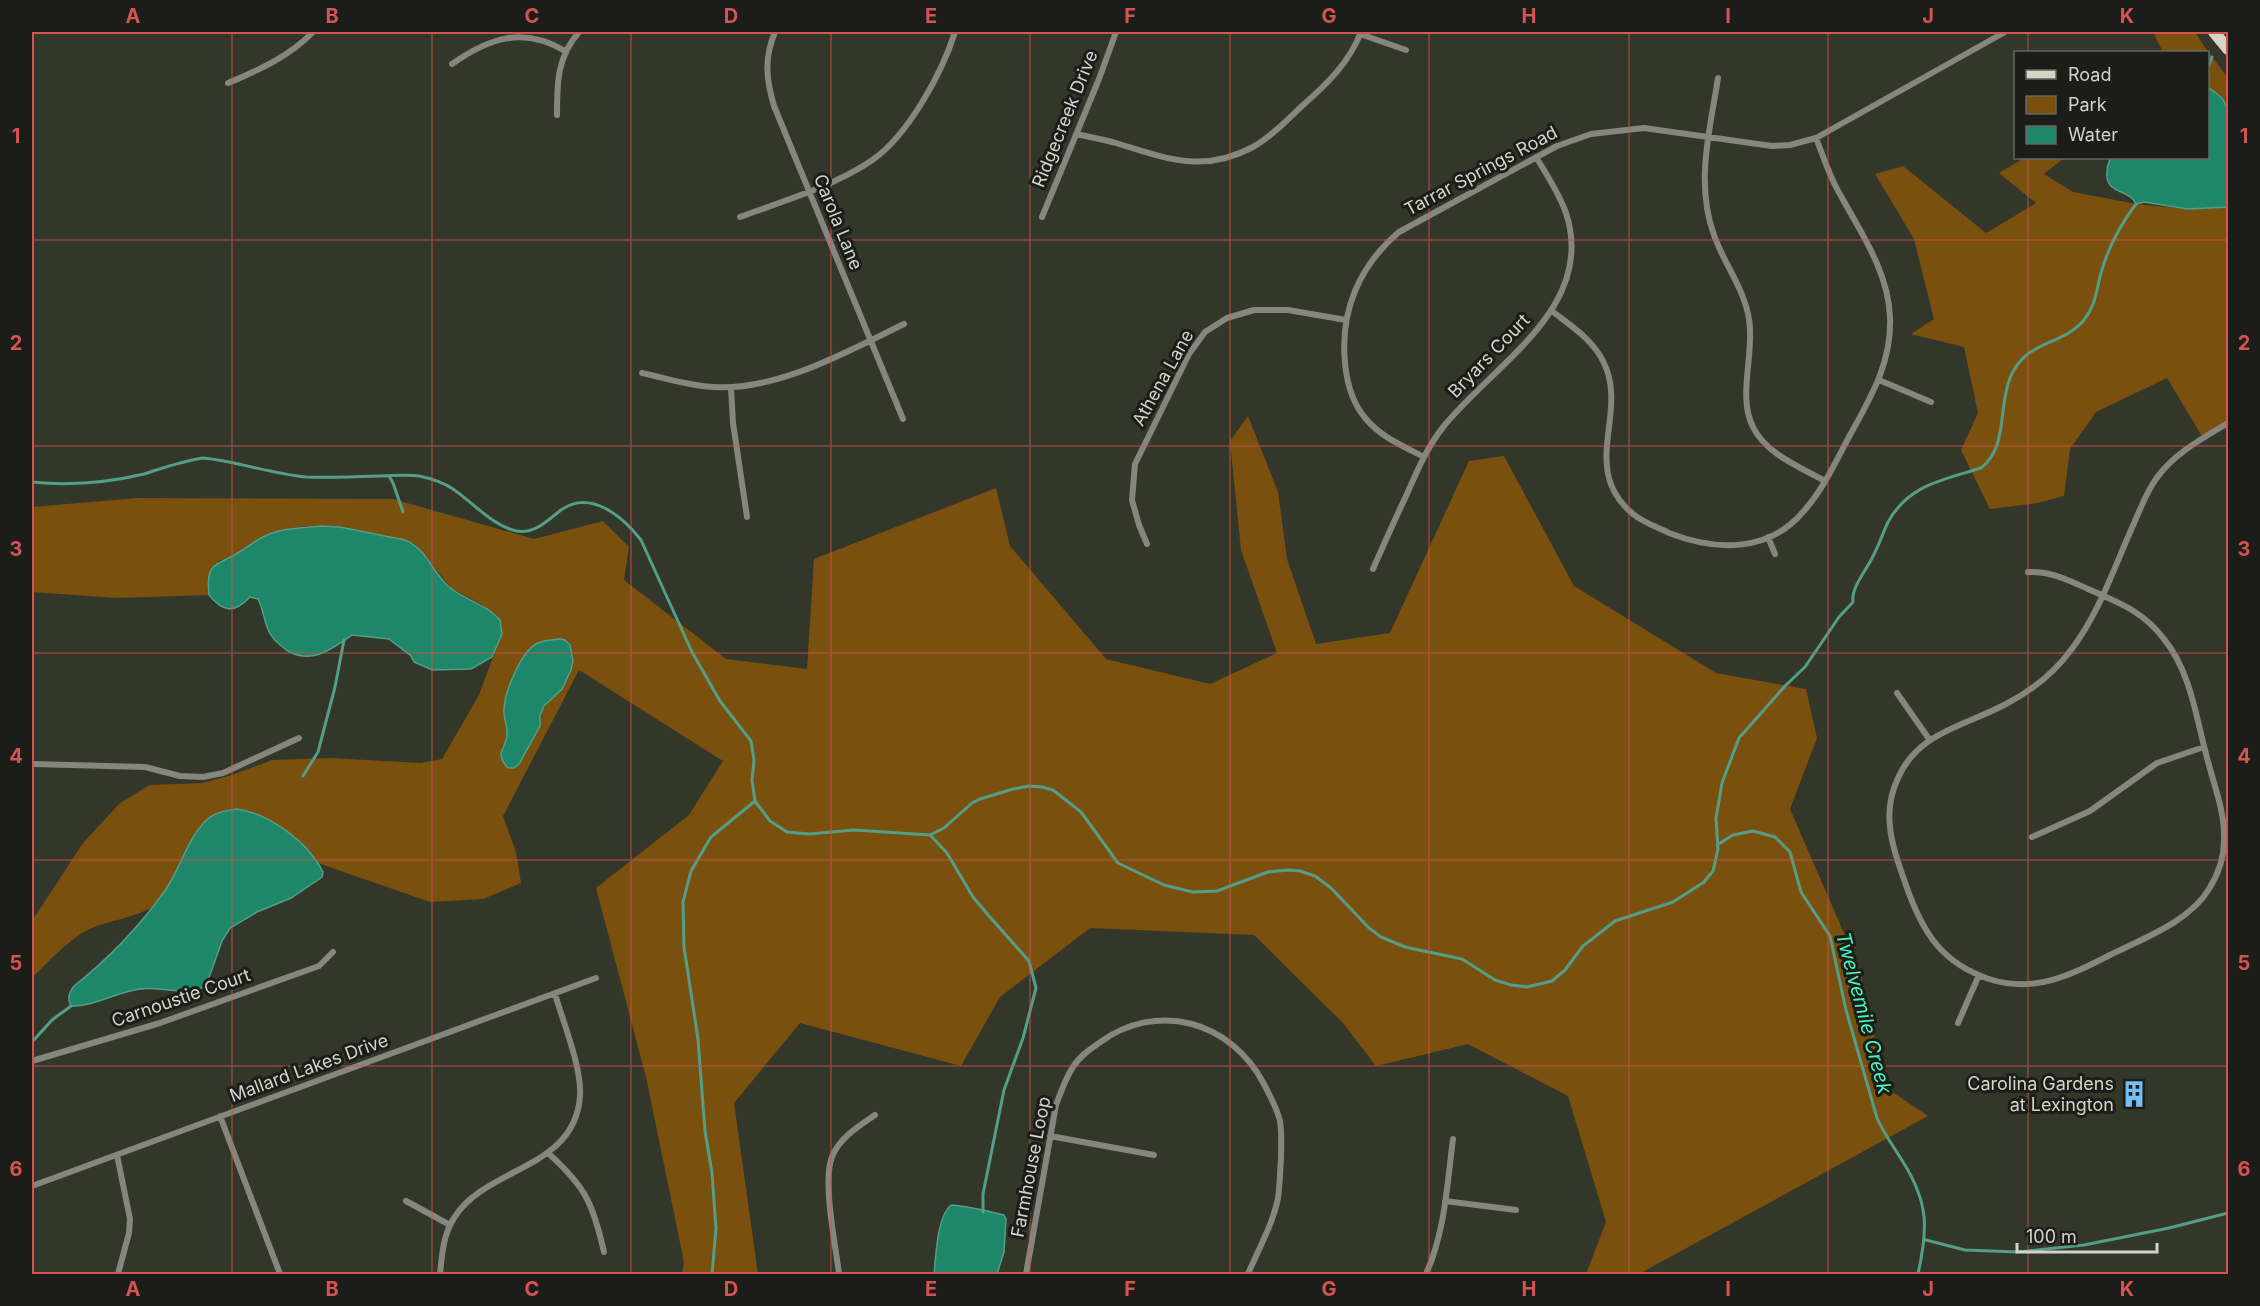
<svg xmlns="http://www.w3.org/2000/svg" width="2260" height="1306" viewBox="0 0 2260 1306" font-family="Inter,sans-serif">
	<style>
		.green { fill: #79500e; fill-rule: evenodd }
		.water { fill: #1e8769; stroke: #549e87; stroke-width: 1.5 }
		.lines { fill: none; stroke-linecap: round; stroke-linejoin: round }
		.stream { stroke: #549e87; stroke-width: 3 }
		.street { stroke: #86857e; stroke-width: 6 }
		.primary { stroke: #d7d4c7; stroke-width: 12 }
		.grid { fill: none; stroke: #d55351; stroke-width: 1.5; stroke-opacity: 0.55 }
		.labels { text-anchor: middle; stroke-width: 6; stroke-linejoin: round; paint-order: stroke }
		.street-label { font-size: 18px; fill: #d2d4cc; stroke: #1c1d18 }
		.poi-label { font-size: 18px; fill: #d2d4cc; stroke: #1c1d18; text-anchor: end }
		.water-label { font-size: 20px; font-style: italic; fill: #45f5c2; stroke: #1c1d18 }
		.neatline { fill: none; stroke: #d55351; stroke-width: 2 }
		.grid-label { font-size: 20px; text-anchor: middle; font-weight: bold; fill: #d55351 }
	</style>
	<rect width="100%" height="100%" fill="#33372a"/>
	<path class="green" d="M2153,32H2195L2206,49L2228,78V109L2222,98L2208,87V52H2163Z
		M2021,158H2064L2044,174L2073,192L2136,204L2188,209L2228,207V423L2203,438L2167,378L2096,412L2070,449L2064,496L2037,503L1990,509L1961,450L1978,413L1964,347L1911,334L1934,319L1914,239L1875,174L1903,166L1986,233L2036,203L1999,173L2021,160Z
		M1248,416L1278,492L1287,559L1316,644L1390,633L1469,461L1504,456L1574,586L1716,673L1806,689L1817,738L1790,809L1860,970L1885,1087L1928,1116L1639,1274H1586L1606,1222L1568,1096L1468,1044L1376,1066L1343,1023L1254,935L1090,928L1000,997L961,1066L800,1023L734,1103L758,1274H682L684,1262L646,1077L596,888L689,815L723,761L579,670L503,816L516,852L521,883L483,899L430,902L318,863L310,852L211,817C186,843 179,881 153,906C143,915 106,922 92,928C72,936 47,963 32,978V921L83,843L120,803L150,785L202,783L232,775L272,760L330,758L421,763L442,759L479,695L502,633L500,620L481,604L451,588L415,544L405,540C365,532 321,518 281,531C258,538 241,554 218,561L208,583L209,595L117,598L32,592V507L138,498L393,499L534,539L603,521L629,547L624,580L726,659L807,669L814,559L996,488L1010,546L1106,659L1210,684L1277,653L1241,550L1230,441ZM554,698C539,709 544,714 538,728C534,740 525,752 519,764L501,748L508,737L505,719Z"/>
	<path class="water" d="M2208,87L2222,98L2228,109V207L2188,209L2144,202L2136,204C2129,188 2105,195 2107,172C2107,166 2108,163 2111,158H2208Z
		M321,526L340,527L405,540C427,549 432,572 449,587C465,600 486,604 500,620L502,634L492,657L471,669L432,670L414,662L411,656L389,639L352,635C332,649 312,665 288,651C281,646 275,642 271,635C264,625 264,610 258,599L250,597C234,614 223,612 209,595C205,560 218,566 241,551C249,546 256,540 265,536C282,528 302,528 321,526Z
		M560,639L565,640L570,645L573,661L571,670L562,689L544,706L540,716V726L519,764L514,768H508C493,752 507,748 507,734C508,726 503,718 504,710C504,693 521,652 536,644C543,640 552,640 560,639Z
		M237,809C270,814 308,842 323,872L322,877L291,898L257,912L230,928L222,941L206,986C186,997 162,986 140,989C117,992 92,1007 71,1006C67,998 69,993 74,986C108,959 139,927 164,892C181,869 187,836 210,817C218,812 227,810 237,809Z
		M951,1205C970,1206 986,1211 1004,1215L1006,1219L1004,1252L997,1274H934C936,1256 937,1216 951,1205Z"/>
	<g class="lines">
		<path class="stream" d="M2208,67L2212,57
			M389,476L393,483L403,512
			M32,482C70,486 106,483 144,474C163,468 182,461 203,458C237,461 270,474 306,477C330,478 354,477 378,476C392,476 406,474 419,476C429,478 444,483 453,489C472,502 494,527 517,531C535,534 548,520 561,510C591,489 623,517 641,540L692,652L720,701L751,741L754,760L752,780L755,801L770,821L787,832L809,834L854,830L930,835L944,828L972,803L980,799L1013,789L1029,786L1042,787L1053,790L1081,812L1118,863L1164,885L1193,892L1217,891L1268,872L1289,870L1300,871L1315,876L1331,888L1369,928L1381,937L1405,947L1462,959L1495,980L1511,985L1527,987L1552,981L1565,970L1583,946L1615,921L1673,902L1704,882L1713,871L1718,849L1716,818L1722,783L1739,738L1785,686L1805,667L1839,617L1853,602C1851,588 1865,572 1871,560C1878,548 1882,535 1888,522C1909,484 1944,480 1981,468C2008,447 1998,408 2010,378C2026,339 2061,347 2084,320C2096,305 2096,291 2101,273C2108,248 2120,225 2136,204
			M303,776L318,752L335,687L344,640
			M931,836L947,853L973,897L989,916L1029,961L1036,988L1023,1038L1004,1090L983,1194V1212
			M1717,845L1733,835L1753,831L1775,837L1790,852L1801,892L1830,936L1846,1010L1877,1118C1884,1134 1894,1147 1903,1162C1929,1203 1928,1229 1918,1274
			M32,1042L52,1020L71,1006
			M1926,1240L1965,1250L2018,1252L2084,1245L2169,1228L2228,1213
			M712,1274L716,1229L712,1173L705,1131L698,1039L684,947L683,902L691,871L711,837L755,801"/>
		<path class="street" d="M775,32C764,58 766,79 774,106L903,419
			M1360,34L1406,50
			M452,64C489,38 523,26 565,51
			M1718,78C1710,130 1695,183 1714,235C1724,264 1744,288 1749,319C1755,353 1737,396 1753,427C1766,454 1800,467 1825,481
			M228,83C259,70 290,56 313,32
			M557,115C557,83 557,57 579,32
			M1076,134C1089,137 1103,139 1116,143C1165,158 1203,174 1253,147C1271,137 1287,120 1302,106C1327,84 1349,63 1361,32
			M740,217C783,201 832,187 871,161C908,136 942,73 955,32
			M1042,217L1099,79L1116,32
			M1552,311C1571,326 1592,339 1603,361C1630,413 1578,468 1633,514C1644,523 1657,527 1669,533C1715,551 1768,553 1803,512C1823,490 1836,461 1850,435C1871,397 1892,362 1890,317C1888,271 1862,235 1841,196C1830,178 1824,158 1816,138
			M642,373C666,378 690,386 714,387C778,391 848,351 904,324
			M1879,380L1931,402
			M731,388L733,423L747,517
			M1424,457C1403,446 1381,437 1366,419C1352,403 1347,384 1345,363C1340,311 1359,266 1399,232L1557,146L1591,134L1644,128L1772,146L1790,145L1816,138L2005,32
			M1768,537L1775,554
			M1147,544L1139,525L1132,500L1135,464L1189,354L1205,332L1227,318L1254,310H1288L1346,320
			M1373,569C1384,544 1395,519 1407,494C1417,471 1427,447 1444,426C1494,364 1597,307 1566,213C1559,193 1547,175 1536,157
			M2028,572C2051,571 2068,580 2088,589C2119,603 2143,611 2164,639C2192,673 2197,724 2209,765C2215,788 2224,811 2224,835C2225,854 2219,873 2209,889C2189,922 2144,938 2110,955C2071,975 2034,994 1989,979C1942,963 1923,933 1907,888C1900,868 1892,847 1890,827C1888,810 1891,793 1898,778C1918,732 1965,726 2006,704C2031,691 2054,673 2071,650C2098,615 2113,571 2131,530C2139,513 2145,494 2156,479C2173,454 2203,438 2228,423
			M1897,693L1929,739
			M32,764L145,767L180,776L203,777L223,773L299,738
			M2032,837L2090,811L2157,763L2204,747
			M1958,1023L1979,975
			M32,1061L160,1023L319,966L333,952
			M220,1116L280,1274
			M1050,1136L1154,1155
			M548,1153C586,1187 593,1204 604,1252
			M117,1155L130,1219L129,1233L118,1274
			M32,1186L596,978
			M406,1201L450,1225
			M1445,1201L1516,1210
			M440,1274C442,1255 443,1235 454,1218C486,1166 575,1170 580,1096C582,1068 563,1022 555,994
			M839,1274C836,1247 822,1181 832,1157C839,1138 859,1126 875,1115
			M1026,1274L1056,1105C1061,1092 1065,1079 1073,1067C1079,1057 1089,1050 1099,1043C1157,1000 1231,1021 1264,1084C1270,1096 1277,1108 1280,1121C1282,1133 1281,1146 1281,1158C1280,1171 1280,1185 1278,1198C1273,1224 1258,1250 1248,1274
			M1426,1274C1445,1232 1447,1185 1453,1139"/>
		<path class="primary" d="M2214,32L2228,49"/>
	</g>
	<path class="grid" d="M232,32V1274M432,32V1274M631,32V1274M831,32V1274M1030,32V1274M1230,32V1274M1429,32V1274M1629,32V1274M1828,32V1274M2028,32V52M2028,158V1274M32,240H2228M32,446H2228M32,653H2228M32,860H2228M32,1066H2228"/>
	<defs>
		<symbol id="building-bare" viewBox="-9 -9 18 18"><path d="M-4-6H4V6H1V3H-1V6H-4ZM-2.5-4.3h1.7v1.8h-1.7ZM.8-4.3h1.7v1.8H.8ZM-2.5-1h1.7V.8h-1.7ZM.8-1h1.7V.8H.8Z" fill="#74c0f6" stroke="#1c1d18" stroke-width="2.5" paint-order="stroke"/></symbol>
	</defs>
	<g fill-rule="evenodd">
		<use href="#building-bare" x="2115" y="1075" width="38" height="38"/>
	</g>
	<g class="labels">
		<g class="street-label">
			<text transform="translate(1065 119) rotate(-68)" y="6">Ridgecreek Drive</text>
			<text transform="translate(1481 171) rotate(-28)" y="6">Tarrar Springs Road</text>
			<text transform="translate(838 222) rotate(68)" y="6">Carola Lane</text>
			<text transform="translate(1489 356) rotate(-46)" y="6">Bryars Court</text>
			<text transform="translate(1163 378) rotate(-61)" y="6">Athena Lane</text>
			<text transform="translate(181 998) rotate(-19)" y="6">Carnoustie Court</text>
			<text transform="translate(309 1068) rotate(-20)" y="6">Mallard Lakes Drive</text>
			<text transform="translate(1031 1167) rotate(-79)" y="6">Farmhouse Loop</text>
		</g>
		<g class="poi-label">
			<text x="2114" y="1090">Carolina Gardens<tspan x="2114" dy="21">at Lexington</tspan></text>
		</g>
		<g class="water-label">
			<text transform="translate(1864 1013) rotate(75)" y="7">Twelvemile Creek</text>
		</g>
	</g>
	<rect width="2260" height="1306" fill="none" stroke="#1c1d18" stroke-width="66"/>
	<rect x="2014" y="51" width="195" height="108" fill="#1c1d18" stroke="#656660" stroke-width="1.5"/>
	<rect x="2026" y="70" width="30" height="9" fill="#d7d4c7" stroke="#656660" stroke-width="1.5"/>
	<text x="2068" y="81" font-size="18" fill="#d2d4cc">Road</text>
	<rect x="2026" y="96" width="30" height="18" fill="#79500e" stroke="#656660" stroke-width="1.5"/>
	<text x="2068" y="111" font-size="18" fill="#d2d4cc">Park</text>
	<rect x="2026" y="126" width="30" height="18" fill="#1e8769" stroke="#656660" stroke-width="1.5"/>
	<text x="2068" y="141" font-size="18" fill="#d2d4cc">Water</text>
	<path d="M2017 1243v9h140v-9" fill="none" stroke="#d2d4cc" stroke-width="3"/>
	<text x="2026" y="1243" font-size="18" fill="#d2d4cc" stroke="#1c1d18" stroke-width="4.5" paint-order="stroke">100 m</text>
	<rect x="33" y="33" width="2194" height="1240" class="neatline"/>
	<g class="grid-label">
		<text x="133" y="23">A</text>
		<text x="332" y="23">B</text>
		<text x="532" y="23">C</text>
		<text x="731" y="23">D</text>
		<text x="931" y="23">E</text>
		<text x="1130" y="23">F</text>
		<text x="1329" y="23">G</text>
		<text x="1529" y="23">H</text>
		<text x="1728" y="23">I</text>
		<text x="1928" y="23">J</text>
		<text x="2127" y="23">K</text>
		<text x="16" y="143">1</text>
		<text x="2244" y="143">1</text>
		<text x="16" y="350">2</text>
		<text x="2244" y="350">2</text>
		<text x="16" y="556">3</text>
		<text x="2244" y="556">3</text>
		<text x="16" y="763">4</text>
		<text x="2244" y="763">4</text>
		<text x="16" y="970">5</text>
		<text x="2244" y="970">5</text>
		<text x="16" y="1176">6</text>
		<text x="2244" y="1176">6</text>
		<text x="133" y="1296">A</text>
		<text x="332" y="1296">B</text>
		<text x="532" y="1296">C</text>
		<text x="731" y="1296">D</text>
		<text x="931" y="1296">E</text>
		<text x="1130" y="1296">F</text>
		<text x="1329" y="1296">G</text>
		<text x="1529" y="1296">H</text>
		<text x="1728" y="1296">I</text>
		<text x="1928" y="1296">J</text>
		<text x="2127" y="1296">K</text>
	</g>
</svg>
